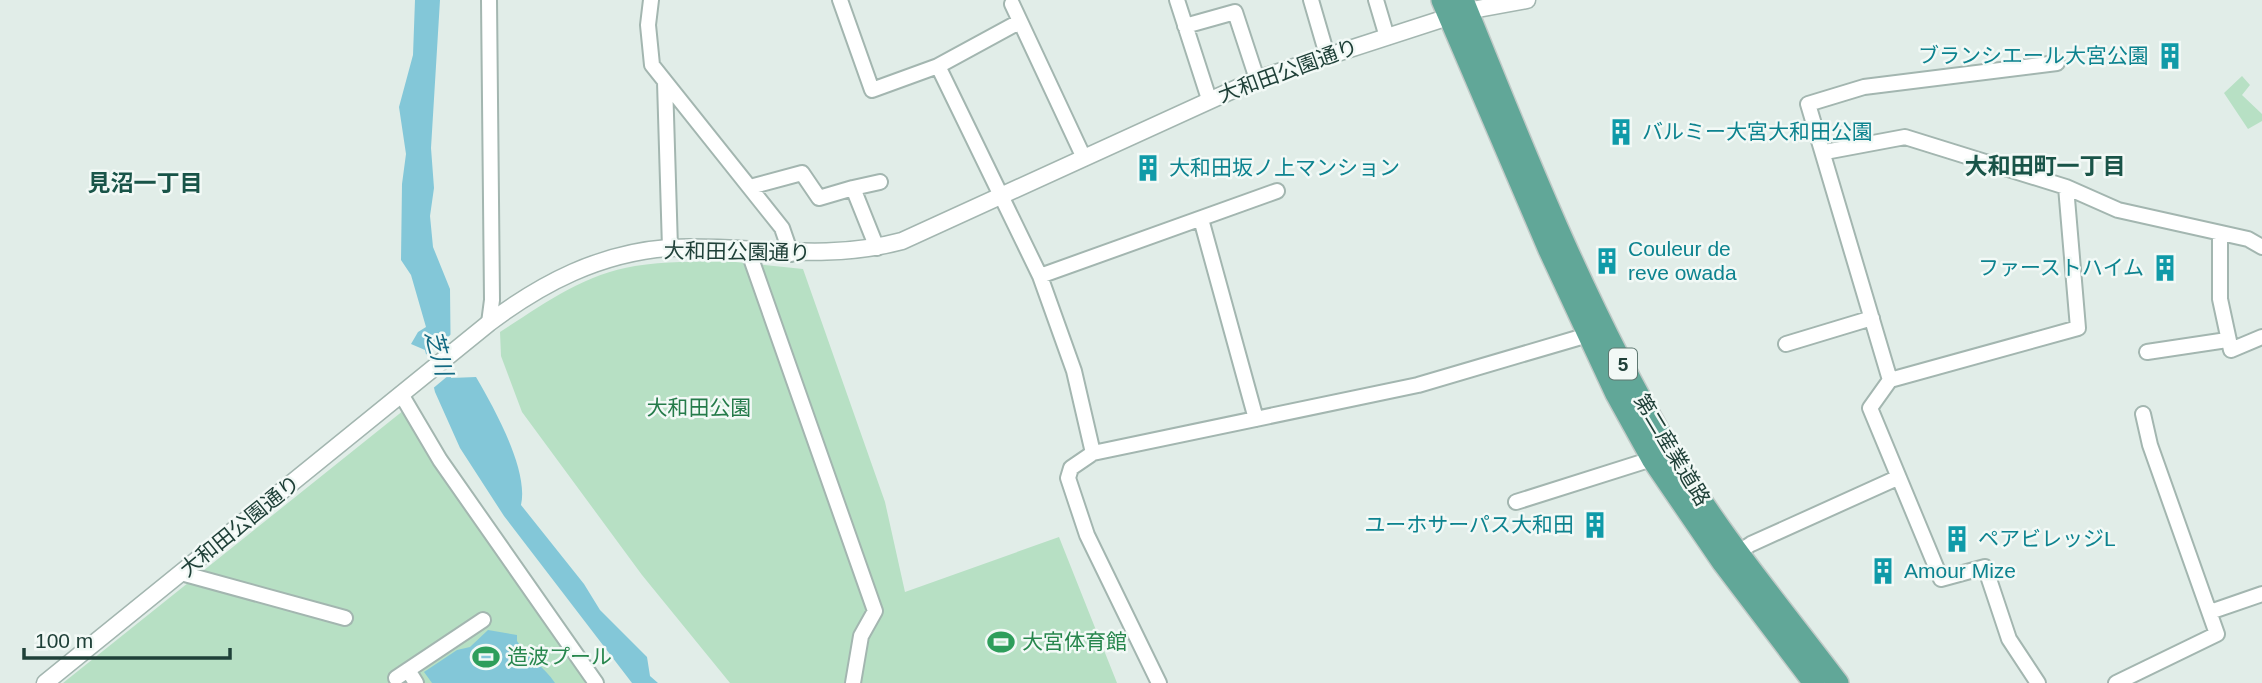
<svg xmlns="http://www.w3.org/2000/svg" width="2262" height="683" viewBox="0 0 2262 683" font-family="Helvetica,'Noto Sans JP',sans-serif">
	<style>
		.green { fill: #b7e0c4 }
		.water { fill: #83c7d8 }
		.pier { fill: #e1ede8 }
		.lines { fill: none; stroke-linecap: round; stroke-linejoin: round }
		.minor-casing { stroke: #a3b6b0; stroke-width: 18 }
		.tertiary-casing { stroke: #a3b6b0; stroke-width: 19 }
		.primary-casing { stroke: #c0cac7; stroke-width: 24 }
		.minor { stroke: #fff; stroke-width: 14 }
		.tertiary { stroke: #fff; stroke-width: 16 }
		.primary { stroke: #61a798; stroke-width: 21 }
		.labels { text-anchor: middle; stroke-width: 5; stroke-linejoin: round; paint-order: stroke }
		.shield { fill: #f2f9f6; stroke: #5e7871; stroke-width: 2 }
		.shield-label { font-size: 19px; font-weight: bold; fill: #1f4038 }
		.culture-label { font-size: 21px; fill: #0d838f; stroke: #f2f9f6; text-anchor: start }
		.street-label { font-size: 21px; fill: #1f4038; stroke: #f2f9f6 }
		.park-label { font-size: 21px; fill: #257b4a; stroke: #f2f9f6 }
		.leisure-label { font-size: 21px; fill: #27864d; stroke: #f2f9f6; text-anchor: start }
		.neighbourhood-label { font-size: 23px; font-weight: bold; fill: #195448; stroke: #f2f9f6 }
		.water-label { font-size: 23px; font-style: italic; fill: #136a82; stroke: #f2f9f6 }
	</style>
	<rect width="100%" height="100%" fill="#e1ede8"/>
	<path class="green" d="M2242,76L2250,85L2242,95L2262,114V121L2248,129L2224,93Z
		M726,261L803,269L885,502L905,592L1059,537L1117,683H730L642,575L522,412L501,356L500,332C542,305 584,274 635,266C665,261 696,262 726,261Z
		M404,410L589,683H63Z"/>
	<path class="water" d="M415,0H440L431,148L434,188L430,216L433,247L450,289L451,378L476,377C494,408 529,470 521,505L584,584L600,610L647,657L650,676L658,683H632L504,516L460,448L435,392L425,350L411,344L418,332L426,327L411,275L401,260L402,184L406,154L399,107L413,55Z
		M488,630L517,635V641C528,658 544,666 555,683H432L424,672L457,650L470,647Z"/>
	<path class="pier" d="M454,332L455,370L431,390L423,357Z"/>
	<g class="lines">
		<defs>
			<path id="minor" d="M651,0L648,25L652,65L782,228L791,254
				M840,0L872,90L938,66L1040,276L1074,371L1093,453
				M1177,0L1209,99
				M1311,0L1327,55
				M1376,0L1387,37
				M1012,4L1084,158
				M1185,26L1235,12L1257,79
				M938,66L1019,22
				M665,82L670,248
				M1825,152L1905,137L2066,187L2118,210L2248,239L2262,247
				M750,187L802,173L819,198L853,188L877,248
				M853,188L880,182
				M1201,219L1256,419
				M2220,233V299L2231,350L2262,337
				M748,250L875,611L861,636L853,683
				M1040,276L1277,191
				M489,323L492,300L489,0
				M1786,344L1872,318
				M2147,352L2227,340
				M1890,380L1808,104L1864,87L2057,63
				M401,394L440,460L596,683
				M1516,502L1652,459
				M1731,557L1751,544L1897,478
				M181,573L345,618
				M2210,612L2262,594
				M408,670L416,683
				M396,678L483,620
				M1159,683L1087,535L1068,478L1071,468L1093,453L1418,385L1588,335
				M2038,683L2009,639L1985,567L1941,579L1870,408L1890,380L2078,328L2066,187
				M2116,683L2217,634L2150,445L2143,414"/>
			<path id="tertiary" d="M45,683L489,323C542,283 600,253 668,248C749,244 821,263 902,241L1257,79L1467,11L1527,0"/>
			<path id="primary" d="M1442,0L1549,250L1616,394L1652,459L1723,563L1814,683
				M1463,0C1524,151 1585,306 1668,447C1716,531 1780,606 1838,683"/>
		</defs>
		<use href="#minor" class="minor-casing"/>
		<use href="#tertiary" class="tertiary-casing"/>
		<use href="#primary" class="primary-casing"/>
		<use href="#minor" class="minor"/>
		<use href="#tertiary" class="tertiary"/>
		<use href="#primary" class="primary"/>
	</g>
	<defs>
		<symbol id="building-bare" viewBox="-9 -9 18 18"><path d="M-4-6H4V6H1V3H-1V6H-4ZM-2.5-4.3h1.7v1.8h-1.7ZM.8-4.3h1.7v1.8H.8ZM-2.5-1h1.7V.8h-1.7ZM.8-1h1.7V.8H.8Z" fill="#0f9aa8" stroke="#f2f9f6" stroke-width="2.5" paint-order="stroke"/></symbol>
		<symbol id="stadium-bare" viewBox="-9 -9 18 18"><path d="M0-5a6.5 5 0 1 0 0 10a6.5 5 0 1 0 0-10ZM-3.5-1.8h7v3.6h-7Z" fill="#2e9e5b" stroke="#f2f9f6" stroke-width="2.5" paint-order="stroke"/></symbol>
	</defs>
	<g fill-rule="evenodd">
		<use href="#building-bare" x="2151" y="37" width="38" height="38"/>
		<use href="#building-bare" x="1602" y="113" width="38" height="38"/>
		<use href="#building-bare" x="1129" y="149" width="38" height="38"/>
		<use href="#building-bare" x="1588" y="242" width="38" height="38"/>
		<use href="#building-bare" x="2146" y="249" width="38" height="38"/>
		<use href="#building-bare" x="1576" y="506" width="38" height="38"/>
		<use href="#building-bare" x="1938" y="520" width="38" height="38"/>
		<use href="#building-bare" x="1864" y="552" width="38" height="38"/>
		<use href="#stadium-bare" x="982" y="623" width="38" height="38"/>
		<use href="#stadium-bare" x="467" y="638" width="38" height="38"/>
	</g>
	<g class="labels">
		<rect class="shield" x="1609" y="348.5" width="28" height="31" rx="5"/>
		<g class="shield-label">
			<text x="1623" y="371">5</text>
		</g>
		<g class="culture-label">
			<text x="2149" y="63" text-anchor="end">ブランシエール大宮公園</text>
			<text x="1642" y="139">バルミー大宮大和田公園</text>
			<text x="1169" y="175">大和田坂ノ上マンション</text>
			<text x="1628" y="256">Couleur de<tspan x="1628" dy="24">reve owada</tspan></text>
			<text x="2144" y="275" text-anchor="end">ファーストハイム</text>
			<text x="1574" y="532" text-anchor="end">ユーホサーパス大和田</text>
			<text x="1978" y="546">ペアビレッジL</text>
			<text x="1904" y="578">Amour Mize</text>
		</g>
		<g class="street-label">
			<text transform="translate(1288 71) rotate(-20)" y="7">大和田公園通り</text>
			<text transform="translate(737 252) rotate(1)" y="7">大和田公園通り</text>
			<text transform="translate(1672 450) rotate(59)" y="7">第二産業道路</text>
			<text transform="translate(240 526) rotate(-39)" y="7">大和田公園通り</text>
		</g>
		<g class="park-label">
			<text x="699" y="415">大和田公園</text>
		</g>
		<g class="leisure-label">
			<text x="1022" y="649">大宮体育館</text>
			<text x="507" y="664">造波プール</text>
		</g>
		<g class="neighbourhood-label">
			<text x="2045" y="174">大和田町一丁目</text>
			<text x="145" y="191">見沼一丁目</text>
		</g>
		<g class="water-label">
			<text transform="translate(439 353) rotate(75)" y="8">芝川</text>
		</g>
	</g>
	<path d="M24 648v10h206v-10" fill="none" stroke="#1f4038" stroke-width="3.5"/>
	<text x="35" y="648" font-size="21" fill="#1f4038" stroke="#f2f9f6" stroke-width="5" paint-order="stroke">100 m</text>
</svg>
